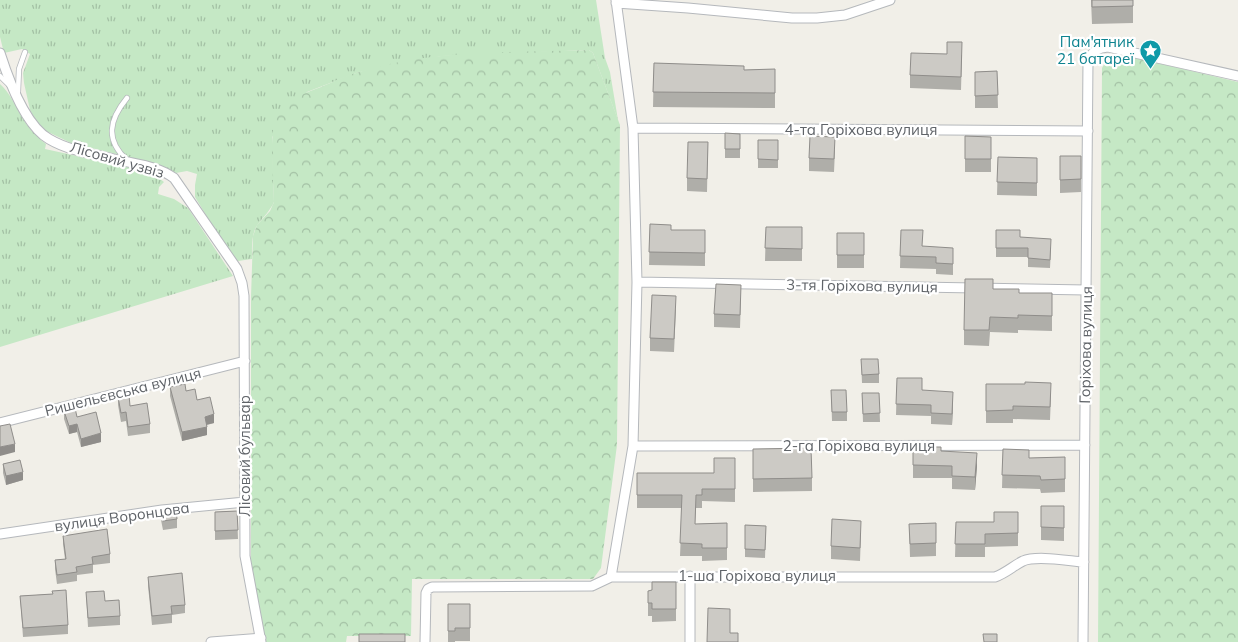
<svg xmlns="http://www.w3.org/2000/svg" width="1238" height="642" viewBox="0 0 1238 642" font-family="Mulish,sans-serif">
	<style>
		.grass { fill: url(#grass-tufts) }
		.forest { fill: url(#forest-crowns) }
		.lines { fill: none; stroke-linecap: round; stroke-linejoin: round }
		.lane-casing { stroke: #b5b8bc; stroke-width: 6 }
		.street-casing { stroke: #b5b8bc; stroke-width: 11 }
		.lane { stroke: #fff; stroke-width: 4.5 }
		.street { stroke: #fff; stroke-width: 9 }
		.wall { fill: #afaea9 }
		.shaded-wall { fill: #8f8d8a }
		.building { fill: #cccac5; stroke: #8f8d8a }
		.labels { text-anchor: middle; stroke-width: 4.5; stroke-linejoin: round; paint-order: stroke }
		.culture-label { font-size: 15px; fill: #0d838f; stroke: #fff; text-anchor: end }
		.street-label { font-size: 15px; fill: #5f6368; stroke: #fff }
	</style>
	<defs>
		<pattern id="grass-tufts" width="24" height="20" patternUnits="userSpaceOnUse" patternTransform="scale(1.25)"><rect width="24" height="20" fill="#c5e8c5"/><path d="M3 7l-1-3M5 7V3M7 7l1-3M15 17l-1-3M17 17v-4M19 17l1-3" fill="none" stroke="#a3c0a4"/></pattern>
		<pattern id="forest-crowns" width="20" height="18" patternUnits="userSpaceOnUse" patternTransform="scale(1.25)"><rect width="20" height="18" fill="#c5e8c5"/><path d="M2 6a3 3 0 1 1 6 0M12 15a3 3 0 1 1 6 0" fill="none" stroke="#a3c0a4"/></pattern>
	</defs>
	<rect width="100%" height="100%" fill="#f1efe8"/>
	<path class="grass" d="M0,0H596L605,58L610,72L618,120L593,53L589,50L443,56L398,63L356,73L307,92L272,137L274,202C270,211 264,216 258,224C251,234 252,248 252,259L238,261L233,260L195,197V185L197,174L187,171L176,173L157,164L71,143L46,131L36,121L30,110L24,83L23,73L30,54L22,49L4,53L0,37Z
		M0,84C10,93 15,105 22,117C28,128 36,136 46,144L45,149L151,172L164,182L159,187L158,194L174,199L188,208L233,276L0,347Z"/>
	<path class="forest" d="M589,50L593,53L620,125L617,445L601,568L593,579H412L411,636H347L346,642H265L251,562V297L253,236L257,225L270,211L274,202C274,180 267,128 279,112C288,99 307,92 321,87C333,82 344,76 356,73C430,49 512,53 589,50Z
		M1120,54L1238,82V642H1098L1102,68L1108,58Z"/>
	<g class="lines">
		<defs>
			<path id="lane" d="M0,76L9,85
				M18,92L19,69L25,52
				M127,98C109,120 105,140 127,160"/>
			<path id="street" d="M616,3L688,8L792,18H817L845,15L890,0
				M0,53C8,78 25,125 49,139C71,152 99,155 123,161C141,165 159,167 174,178L237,269L242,283L244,296L245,556L261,642
				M633,128L1088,131
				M637,282L1086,290
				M0,423L245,361
				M633,446L1085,445
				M0,534L162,510L245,502
				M690,576V642
				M611,577L633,446L637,282L633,128L616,0
				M211,642L261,638
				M425,642L426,593L428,589L432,587L592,586L611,577H995C1006,573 1013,566 1023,561C1037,555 1069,561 1084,562
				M1083,642L1088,61C1092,51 1098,48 1108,47L1238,76"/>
		</defs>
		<use href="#lane" class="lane-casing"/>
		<use href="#street" class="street-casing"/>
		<use href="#lane" class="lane"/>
		<use href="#street" class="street"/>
	</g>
	<path class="wall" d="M1091,0H1133V23L1092,24Z
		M947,54L962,55L961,90L910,88V75Z
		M654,63L744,70L775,69V108L653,107Z
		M997,71L998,108H975V72Z
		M740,134V158H725V149Z
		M965,136L991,137V172H965Z
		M758,140H778V168H758Z
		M708,142L707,192L687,191V178Z
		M835,150L834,172L809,171V158Z
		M1060,156H1081V192L1060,193Z
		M998,157L1037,158V196L997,195Z
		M650,224L671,230H705V266L649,265Z
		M766,227H802V261H765Z
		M901,230L922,246L953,259V275L936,274V269L900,268Z
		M996,230L1051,248L1050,268L1028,267V257H996Z
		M837,233L864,246V268H837Z
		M993,289L1019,293H1052V331L1018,330V333L990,332L989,346L964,345V330Z
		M741,298L740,328L714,327V314Z
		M676,309L674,352L650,351V338Z
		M861,359L879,374V383H862Z
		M897,378L922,390L953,403L952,425L931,424V416L896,415Z
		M986,384L1051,396L1050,420L1013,419V423H986Z
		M170,387L186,391L197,400L214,423L207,425V435L182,441L170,396Z
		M831,390L847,412V421H832Z
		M862,393H879L880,422H863Z
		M118,397L130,406L150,424V433L128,436L126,421L121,422L118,405Z
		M64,411L77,417L101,442L81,447L77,432L69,434L64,419Z
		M913,447L941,451L977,466L975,490L952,489V478H913Z
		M753,449L812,478V491L753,492Z
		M1003,449L1029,458L1065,457V492L1041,493L1040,489L1002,488Z
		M735,458V502L702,501V508H696L695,524L727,523V560L702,561V556H680L682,508H637V473H714Z
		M3,464L23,480L6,485L3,473Z
		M1041,506H1064V541L1041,540Z
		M161,511L177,519V528L163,530L161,520Z
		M237,511L238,539L215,540V512Z
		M1018,512V546L985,547V557H955L956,522H994Z
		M936,523V556L910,557L909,524Z
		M745,525L766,526L765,558L745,557Z
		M861,533L860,561L831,559V546Z
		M63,536L110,554V563L93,565V573L77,575V581L57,584L55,569V560L65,559L63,544Z
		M148,577L185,605V613L172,615V623L152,625L148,586Z
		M648,591L676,609V621L652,622V616H648Z
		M86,592L105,601L120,616V625L88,627Z
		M52,594L68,625V634L23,637L20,596Z
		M448,604H470V641H455V642H448Z"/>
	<path class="shaded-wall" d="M953,392V403L952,425V414Z
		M214,414V423L205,425V417Z
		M77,424V432L69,434V426Z
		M207,427V435L182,441V432Z
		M101,433V442L81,447V439Z
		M15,444V452L0,456V447Z
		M977,453V466L975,490V477Z
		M23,472V480L6,485V476Z"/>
	<path class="building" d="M1092,0H1133V6L1092,7Z
		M947,42H962L961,77L910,75L911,53L947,54Z
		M654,63L744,66V70L775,69V93L653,92Z
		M997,71L998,95L975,96V72Z
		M725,133L740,134V149H725Z
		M810,136L835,137L834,159L809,158Z
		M965,136L991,137V159H965Z
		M758,140H778V160L758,159Z
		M688,142H708L707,179L687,178Z
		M1060,156H1081V179L1060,180Z
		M998,157L1037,158V183L997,182Z
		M650,224L671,225V230H705V253L649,252Z
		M766,227H802V249L765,248Z
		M901,230H923L922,246L953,248V264L936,263V257L900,256Z
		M996,230H1020V237L1051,239L1050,260L1028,258V248H996Z
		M837,233H864V255H837Z
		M965,279H993V289H1019V293H1052V316L1018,315V318L990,317L989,330H964Z
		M716,284L741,285L740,315L714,314Z
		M652,295L676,296L674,339L650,338Z
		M861,359H878L879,374L862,375Z
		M897,378H922V390L953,392L952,414L931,413V405L896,404Z
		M1025,382L1051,383L1050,407L1013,406V410L986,411V384H1025Z
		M185,384L186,391L195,389L197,400L210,397L214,414L205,417L207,427L182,432L170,387Z
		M831,390H846L847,412H832Z
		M862,393H879L880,413L863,414Z
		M129,395L130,406L147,403L150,424L128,427L126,412L121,413L118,397Z
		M75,408L77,417L96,412L101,433L81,439L77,424L69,426L64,411Z
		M10,424L15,444L0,447V426Z
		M913,447H941V451L977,453L975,477L952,476V466L913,465Z
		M811,448L812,478L753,479V449Z
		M1003,449L1029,450V458L1065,457V479L1041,480L1040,476L1002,475Z
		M714,458H735V489H702V495H696L695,524L727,523V548H702V544L680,543L682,495H637V473H714Z
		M20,460L23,472L6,476L3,464Z
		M1041,506H1064V528L1041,527Z
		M176,509L177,519L163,521L161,511Z
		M237,511L238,530L215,531V512Z
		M994,512H1018V533L985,534V544H955L956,522H994Z
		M832,519L861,521L860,548L831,546Z
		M936,523V543L910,544L909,524Z
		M745,525L766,526L765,550L745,549Z
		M107,529L110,554L92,557L93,564L76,567L77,572L57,575L55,560L66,559L63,536Z
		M182,573L185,605L171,606L172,614L152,616L148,577Z
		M652,582H676V609H652V603H648V591L652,590Z
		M66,590L68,625L23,628L20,596L53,594L52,591Z
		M104,591L105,601L119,600L120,616L88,618L86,592Z
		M448,604H470V628H455V631H448Z
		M708,608L730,609V633H738V642H707Z
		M359,634H405V642H359Z
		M983,634H997V642H984Z"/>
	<defs>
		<symbol id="sight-pin" viewBox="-11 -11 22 30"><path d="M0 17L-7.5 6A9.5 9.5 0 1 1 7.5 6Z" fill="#0f9aa8" stroke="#fff"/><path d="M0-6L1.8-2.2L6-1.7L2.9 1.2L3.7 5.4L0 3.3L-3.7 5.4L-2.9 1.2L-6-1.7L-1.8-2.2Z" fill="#fff"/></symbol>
	</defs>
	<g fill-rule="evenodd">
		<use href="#sight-pin" x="1138" y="38" width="25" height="34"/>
	</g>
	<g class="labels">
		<g class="culture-label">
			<text x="1134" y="47">Пам'ятник<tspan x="1134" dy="17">21 батареї</tspan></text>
		</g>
		<g class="street-label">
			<text x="861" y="135">4-та Горіхова вулиця</text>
			<text transform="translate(117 160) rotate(16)" y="5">Лісовий узвіз</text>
			<text transform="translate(862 286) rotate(1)" y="5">3-тя Горіхова вулиця</text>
			<text transform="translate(1086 345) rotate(-89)" y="5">Горіхова вулиця</text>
			<text transform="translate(123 392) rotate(-14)" y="5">Ришельєвська вулиця</text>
			<text x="859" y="451">2-га Горіхова вулиця</text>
			<text transform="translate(245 456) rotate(-90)" y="5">Лісовий бульвар</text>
			<text transform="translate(122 517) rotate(-8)" y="5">вулиця Воронцова</text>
			<text x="757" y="581">1-ша Горіхова вулиця</text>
		</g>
	</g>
</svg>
